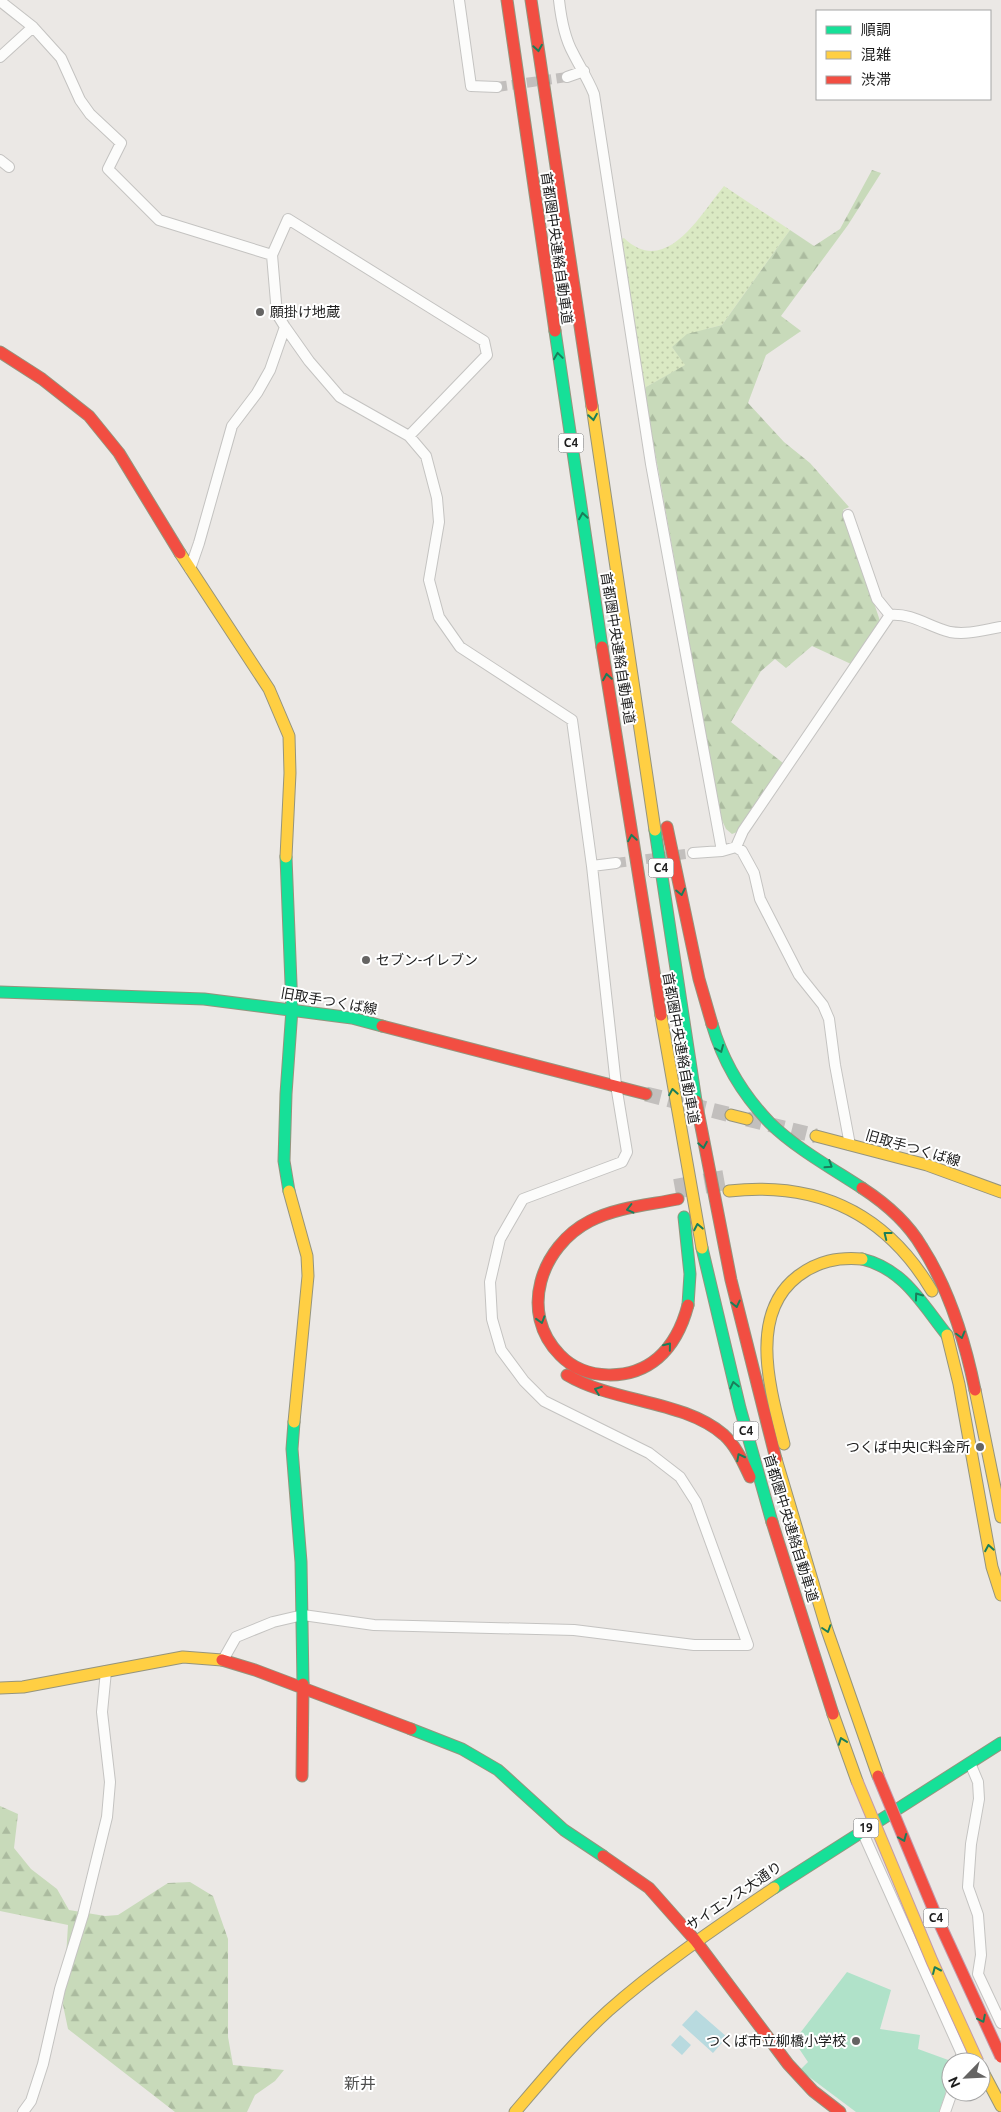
<svg xmlns="http://www.w3.org/2000/svg" width="1001" height="2112" viewBox="0 0 1001 2112" font-family="Ubuntu,'Noto Sans JP',sans-serif">
	<style>
		.grass { fill: url(#grass-dots) }
		.forest { fill: url(#forest-firs) }
		.pitch { fill: #b0e2c9 }
		.water { fill: #b8dadf }
		.lines { fill: none; stroke-linecap: round; stroke-linejoin: round }
		.street-tunnel { stroke: #c2bfbd; stroke-width: 10; stroke-dasharray: 10 5; stroke-linecap: butt }
		.secondary-tunnel { stroke: #c2bfbd; stroke-width: 15; stroke-dasharray: 15 8; stroke-linecap: butt }
		.highway-tunnel { stroke: #c2bfbd; stroke-width: 20; stroke-dasharray: 20 10; stroke-linecap: butt }
		.street-casing { stroke: #c4c3c1; stroke-width: 12 }
		.fast-casing { stroke: #95947d; stroke-width: 13 }
		.slow-casing { stroke: #95947d; stroke-width: 13 }
		.jam-casing { stroke: #95947d; stroke-width: 13 }
		.street { stroke: #fcfcfb; stroke-width: 10 }
		.fast { stroke: #16e098; stroke-width: 11 }
		.slow { stroke: #ffcf43; stroke-width: 11 }
		.jam { stroke: #f24e42; stroke-width: 11 }
		.slow-bridge-casing { stroke: #c19caa; stroke-width: 13; stroke-linecap: butt }
		.jam-bridge-casing { stroke: #c19caa; stroke-width: 13; stroke-linecap: butt }
		.slow-bridge { stroke: #ffcf43; stroke-width: 11 }
		.jam-bridge { stroke: #f24e42; stroke-width: 11 }
		.oneway { stroke: #1a7e5a }
		.poi-dot { fill: #656463; stroke: #fff; stroke-width: 2 }
		.labels { text-anchor: middle; stroke-width: 4; stroke-linejoin: round; paint-order: stroke }
		.shield { fill: #fff; stroke: #616161; stroke-width: 1 }
		.shield-label { font-size: 12px; font-weight: bold; fill: #1d1d1d }
		.street-label { font-size: 14px; fill: #1d1d1d; stroke: #fff }
		.poi-label { font-size: 14px; fill: #1d1d1d; stroke: #fff; text-anchor: start }
		.quarter-label { font-size: 16px; fill: #505050; stroke: #fff }
	</style>
	<defs>
		<pattern id="grass-dots" width="8" height="8" patternUnits="userSpaceOnUse" patternTransform="scale(1.25)"><rect width="8" height="8" fill="#dae9c3"/><path d="M2 2h.1M6 6h.1" fill="none" stroke="#bbc7a7" stroke-width="1.8" stroke-linecap="round"/></pattern>
		<pattern id="forest-firs" width="22" height="20" patternUnits="userSpaceOnUse" patternTransform="scale(1.25)"><rect width="22" height="20" fill="#c8daba"/><path d="M5 1l3.5 6h-7zM16 11l3.5 6h-7z" fill="#abbb9f"/></pattern>
	</defs>
	<rect width="100%" height="100%" fill="#ebe8e5"/>
	<path class="grass" d="M724,186L790,230L722,325L707,329L672,347L686,365L646,387L644,391L621,239L624,238C666,278 700,215 724,186Z"/>
	<path class="forest" d="M872,170L881,173L848,225L781,316L801,331L766,355L748,403L784,442L810,463L849,507L843,510L880,621L851,664L812,646L786,668L775,659L761,671L731,722L783,763L737,832L732,834L726,829L721,818L644,391L646,387L685,365L672,347L687,334L722,325L790,230L814,246L840,229Z
		M0,1806L18,1814L14,1848L31,1869L57,1889L69,1910L105,1916L118,1915L168,1883L190,1882L213,1896L228,1939V2037L233,2065L284,2070L275,2081L255,2095L247,2112H175L68,2029L63,2005L68,1925L0,1911Z"/>
	<path class="pitch" d="M847,1972L891,1990L880,2029L920,2035L918,2049L951,2061L945,2095L939,2112H856L800,2070L808,2062L794,2041Z"/>
	<path class="water" d="M696,2010L727,2037L713,2053L682,2025Z
		M680,2035L691,2045L682,2055L671,2045Z"/>
	<g class="lines">
		<path class="street-tunnel" d="M497,87L567,77
			M616,863L693,853"/>
		<path class="secondary-tunnel" d="M646,1094L731,1115
			M747,1119L816,1136"/>
		<path class="highway-tunnel" d="M675,1189L725,1180"/>
		<defs>
			<path id="street" d="M459,0L471,86L497,87
				M559,0C561,18 564,37 573,53C580,67 588,79 594,94L651,464L722,851
				M0,1L33,27L61,58L80,100L90,114L121,143L108,169L159,220L272,255
				M0,57L33,27
				M567,77L584,71
				M0,160L9,167
				M848,515L877,599L890,615
				M190,569L199,543L232,426L257,393L270,370L285,327
				M736,847L743,831L890,615C913,613 929,627 950,632C967,635 984,630 1001,627
				M693,853L722,851L736,847L742,851L754,873L760,899L799,975L823,1005L829,1019L835,1065L850,1145
				M592,866L616,863
				M223,1660L236,1637L273,1622L303,1615L374,1625L574,1630L694,1645H748L696,1502L680,1477L649,1453L544,1401L524,1381L501,1350L492,1319L490,1282L500,1239L523,1199L622,1162L627,1152L616,1085L592,866L572,720L460,647L439,617L429,580L439,522L437,498L426,456L409,436L340,397L309,361L285,327L277,314L272,255L288,219L484,341L487,355L409,436
				M970,1763L978,1782L979,1799L971,1844L968,1887L978,1915L981,1955L978,1974L1001,2023
				M862,1831L961,2052V2062
				M23,2112L31,2101L43,2064L60,1989L83,1915L107,1817L110,1782L102,1712L106,1671
				M945,2112L952,2092"/>
			<path id="fast" d="M555,331L602,647
				M655,830L696,1101
				M286,857L292,1009L286,1094L284,1161L289,1191
				M0,992L204,999L352,1018L382,1026
				M712,1024C723,1062 743,1095 770,1123C794,1147 833,1169 862,1188
				M684,1217L690,1274L688,1305
				M702,1248L740,1408L772,1522
				M862,1259C904,1269 922,1304 947,1335
				M294,1422L292,1449L301,1562L303,1684
				M411,1729L462,1749L498,1770L564,1830L603,1856
				M774,1888L1001,1743"/>
			<path id="slow" d="M592,406L655,830
				M180,553L269,689L289,736L290,773L286,857
				M661,1015L702,1248
				M731,1115L747,1119
				M816,1136L927,1165L1001,1192
				M289,1191L307,1256L308,1276L294,1422
				M729,1191C818,1181 886,1213 932,1291
				M947,1335L959,1384L992,1567L1001,1595
				M975,1390L1001,1517
				M784,1444C771,1392 747,1315 798,1276C818,1261 838,1257 862,1259
				M776,1459L827,1630L878,1776
				M0,1688L23,1687L183,1657L222,1660
				M833,1714L857,1781
				M981,2068L1001,2106
				M515,2112C545,2077 574,2042 608,2011C660,1965 717,1927 774,1888"/>
			<path id="jam" d="M507,0L555,331
				M531,0L592,406
				M0,352L42,379L89,416L119,453L180,553
				M602,647L661,1015
				M667,827L699,979L712,1024
				M382,1026L646,1094
				M696,1101L731,1280L776,1459
				M862,1188C885,1203 908,1223 922,1247C949,1289 965,1341 975,1390
				M678,1199C649,1205 617,1207 590,1221C541,1246 518,1313 560,1355C585,1381 631,1381 658,1358C673,1345 683,1324 688,1305
				M567,1375C614,1403 684,1400 724,1435C736,1446 743,1462 750,1477
				M772,1522L833,1714
				M222,1660L255,1670L411,1729
				M302,1776L303,1684
				M603,1856L649,1888L695,1940L788,2064L813,2091L840,2112"/>
		</defs>
		<use href="#street" class="street-casing"/>
		<use href="#fast" class="fast-casing"/>
		<use href="#slow" class="slow-casing"/>
		<use href="#jam" class="jam-casing"/>
		<use href="#street" class="street"/>
		<use href="#fast" class="fast"/>
		<use href="#slow" class="slow"/>
		<use href="#jam" class="jam"/>
		<defs>
			<path id="slow-bridge" d="M857,1781L932,1961L978,2062"/>
			<path id="jam-bridge" d="M878,1776L937,1918L1001,2057"/>
		</defs>
		<use href="#slow-bridge" class="slow-bridge-casing"/>
		<use href="#jam-bridge" class="jam-bridge-casing"/>
		<use href="#slow-bridge" class="slow-bridge"/>
		<use href="#jam-bridge" class="jam-bridge"/>
	</g>
	<defs><path id="oneway-chevron" d="M-2-3.5L2.5 0L-2 3.5" fill="none" stroke-width="1.6" stroke-linecap="round" stroke-linejoin="round" transform="scale(1.25)"/></defs>
	<g class="oneway">
		<use href="#oneway-chevron" transform="translate(538 48) rotate(81)"/>
		<use href="#oneway-chevron" transform="translate(558 356) rotate(-98)"/>
		<use href="#oneway-chevron" transform="translate(593 417) rotate(81)"/>
		<use href="#oneway-chevron" transform="translate(583 516) rotate(-99)"/>
		<use href="#oneway-chevron" transform="translate(607 677) rotate(-99)"/>
		<use href="#oneway-chevron" transform="translate(632 838) rotate(-99)"/>
		<use href="#oneway-chevron" transform="translate(681 892) rotate(78)"/>
		<use href="#oneway-chevron" transform="translate(720 1049) rotate(67)"/>
		<use href="#oneway-chevron" transform="translate(673 1092) rotate(-100)"/>
		<use href="#oneway-chevron" transform="translate(703 1145) rotate(80)"/>
		<use href="#oneway-chevron" transform="translate(829 1165) rotate(33)"/>
		<use href="#oneway-chevron" transform="translate(630 1209) rotate(166)"/>
		<use href="#oneway-chevron" transform="translate(698 1227) rotate(-101)"/>
		<use href="#oneway-chevron" transform="translate(887 1235) rotate(-142)"/>
		<use href="#oneway-chevron" transform="translate(918 1296) rotate(-126)"/>
		<use href="#oneway-chevron" transform="translate(736 1304) rotate(77)"/>
		<use href="#oneway-chevron" transform="translate(541 1320) rotate(73)"/>
		<use href="#oneway-chevron" transform="translate(961 1335) rotate(75)"/>
		<use href="#oneway-chevron" transform="translate(668 1346) rotate(-51)"/>
		<use href="#oneway-chevron" transform="translate(734 1385) rotate(-103)"/>
		<use href="#oneway-chevron" transform="translate(598 1390) rotate(-160)"/>
		<use href="#oneway-chevron" transform="translate(740 1457) rotate(-117)"/>
		<use href="#oneway-chevron" transform="translate(989 1548) rotate(-100)"/>
		<use href="#oneway-chevron" transform="translate(827 1629) rotate(72)"/>
		<use href="#oneway-chevron" transform="translate(842 1741) rotate(-110)"/>
		<use href="#oneway-chevron" transform="translate(903 1838) rotate(68)"/>
		<use href="#oneway-chevron" transform="translate(936 1970) rotate(-114)"/>
		<use href="#oneway-chevron" transform="translate(982 2019) rotate(64)"/>
	</g>
	<g class="poi-dot">
		<circle cx="260" cy="312" r="5"/>
		<circle cx="366" cy="960" r="5"/>
		<circle cx="980" cy="1447" r="5"/>
		<circle cx="856" cy="2041" r="5"/>
	</g>
	<g class="labels">
		<g class="shield">
			<rect x="558.5" y="433.5" width="25" height="19" rx="4"/>
			<rect x="648.5" y="858.5" width="25" height="19" rx="4"/>
			<rect x="733.5" y="1421.5" width="25" height="19" rx="4"/>
			<rect x="853.5" y="1818.5" width="25" height="19" rx="4"/>
			<rect x="923.5" y="1908.5" width="25" height="19" rx="4"/>
		</g>
		<g class="shield-label">
			<text x="571" y="447">C4</text>
			<text x="661" y="872">C4</text>
			<text x="746" y="1435">C4</text>
			<text x="866" y="1832">19</text>
			<text x="936" y="1922">C4</text>
		</g>
		<g class="street-label">
			<text transform="translate(557 248) rotate(82)" y="5">首都圏中央連絡自動車道</text>
			<text transform="translate(618 648) rotate(81)" y="5">首都圏中央連絡自動車道</text>
			<text transform="translate(329 1001) rotate(10)" y="5">旧取手つくば線</text>
			<text transform="translate(681 1048) rotate(80)" y="5">首都圏中央連絡自動車道</text>
			<text transform="translate(913 1148) rotate(16)" y="5">旧取手つくば線</text>
			<text transform="translate(791 1528) rotate(73)" y="5">首都圏中央連絡自動車道</text>
			<text transform="translate(734 1896) rotate(-34)" y="5">サイエンス大通り</text>
		</g>
		<g class="poi-label">
			<text x="270" y="317">願掛け地蔵</text>
			<text x="376" y="965">セブン-イレブン</text>
			<text x="970" y="1452" text-anchor="end">つくば中央IC料金所</text>
			<text x="846" y="2046" text-anchor="end">つくば市立柳橋小学校</text>
		</g>
		<g class="quarter-label">
			<text x="360" y="2089">新井</text>
		</g>
	</g>
	<rect x="816" y="10" width="175" height="90" fill="#ffffff" stroke="#a5a5a5"/>
	<rect x="826" y="26" width="25" height="8" fill="#16e098" stroke="#a5a5a5"/>
	<text x="861" y="35" font-size="15" fill="#1d1d1d">順調</text>
	<rect x="826" y="51" width="25" height="8" fill="#ffcf43" stroke="#a5a5a5"/>
	<text x="861" y="60" font-size="15" fill="#1d1d1d">混雑</text>
	<rect x="826" y="76" width="25" height="8" fill="#f24e42" stroke="#a5a5a5"/>
	<text x="861" y="85" font-size="15" fill="#1d1d1d">渋滞</text>
	<g transform="translate(966 2077) rotate(246)"><circle r="24" fill="#ffffff" stroke="#a5a5a5"/>
	<path d="M0-4L9 19L0 12L-9 19Z" fill="#656463"/>
	<text y="-8" font-size="14" font-weight="bold" text-anchor="middle" fill="#1d1d1d">N</text>
	</g>
</svg>
